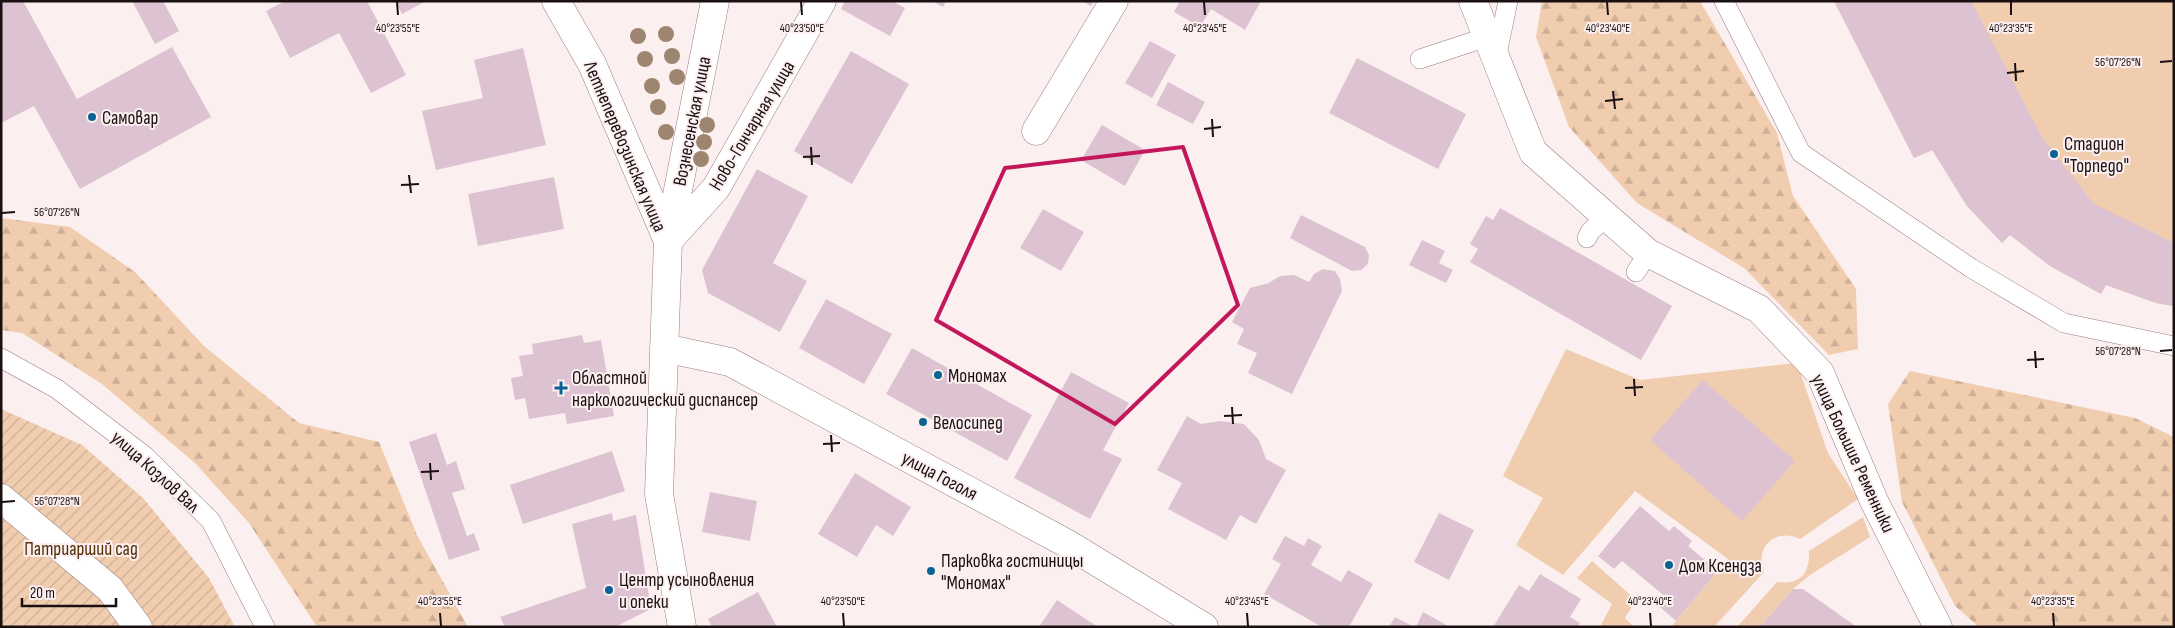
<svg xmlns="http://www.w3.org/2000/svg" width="2175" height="628" viewBox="0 0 2175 628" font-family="'Sofia Sans Condensed',sans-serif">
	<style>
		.grass { fill: #f1cdaf }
		.forest { fill: url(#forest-firs) }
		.garden { fill: url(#garden-furrows) }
		.building { fill: #ddc3d1 }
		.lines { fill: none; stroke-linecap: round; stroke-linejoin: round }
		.service-casing { stroke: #997d80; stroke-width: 20 }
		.pedestrian-casing { stroke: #997d80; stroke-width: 29 }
		.minor-casing { stroke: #997d80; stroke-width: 29 }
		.service { stroke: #fff; stroke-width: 19 }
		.pedestrian { stroke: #fff; stroke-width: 28 }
		.minor { stroke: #fff; stroke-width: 28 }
		.tree { fill: #9e856f }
		.marked { fill: none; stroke: #c2185b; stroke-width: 4; stroke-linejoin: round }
		.ticks { fill: none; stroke: #1a1011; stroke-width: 2 }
		.poi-dot { fill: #0b6394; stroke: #fceff0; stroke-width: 2 }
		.labels { text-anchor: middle; stroke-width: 4; stroke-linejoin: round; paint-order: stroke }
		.poi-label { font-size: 19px; fill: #1a1011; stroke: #fceff0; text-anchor: start }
		.street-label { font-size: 19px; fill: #1a1011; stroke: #fceff0 }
		.park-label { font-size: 19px; fill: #522e06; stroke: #fceff0 }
		.ticks-label { font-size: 12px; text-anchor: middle; fill: #1a1011; stroke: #fceff0; stroke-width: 4; stroke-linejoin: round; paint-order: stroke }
	</style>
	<defs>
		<pattern id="forest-firs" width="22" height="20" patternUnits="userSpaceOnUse" patternTransform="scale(1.25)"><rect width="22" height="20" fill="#f1cdaf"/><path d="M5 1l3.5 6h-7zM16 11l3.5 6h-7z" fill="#ceaf96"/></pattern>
		<pattern id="garden-furrows" width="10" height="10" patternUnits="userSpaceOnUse" patternTransform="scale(1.25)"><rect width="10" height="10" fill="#f1cdaf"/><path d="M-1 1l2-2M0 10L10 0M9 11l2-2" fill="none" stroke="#ceaf96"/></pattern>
	</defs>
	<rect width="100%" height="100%" fill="#fceff0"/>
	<path class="grass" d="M1834,1H2174V306L2156,303L2106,285L2101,294L2050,266L2010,235L2002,243L1967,206L1933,150L1914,158Z
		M1566,349L1640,380L1797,363L1828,453L1858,499L1800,539C1776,527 1754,547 1764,572L1714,627H1671L1728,559L1635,491L1563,575L1516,545L1543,498L1503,476Z
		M1863,517L1870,537L1810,575L1793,589L1760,627H1737L1777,582C1800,585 1810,574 1809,551Z
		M1592,561L1636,600L1625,618L1634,627H1600L1612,604L1577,578Z"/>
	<path class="forest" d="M1542,1H1700L1777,133L1793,196L1856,289L1858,349L1829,355L1744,268L1637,203L1569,127L1536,37Z
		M1,218L70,227L135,272L204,346L299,423L379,442L417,535L468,627H317L249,523L196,464L102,384L22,333L1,330Z
		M1910,371L2135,418L2174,437V627H1979L1955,606L1902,502L1888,404Z"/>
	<path class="garden" d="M1,409L82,445L143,498L209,578L235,627H1Z"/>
	<path class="building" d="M1,1H23L77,99L172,47L211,117L80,189L34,106L1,123Z
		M132,1H163L179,31L155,44Z
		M285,1H367L406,75L371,93L339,33L290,58L266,11Z
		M395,1H426L402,14Z
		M845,1H892L905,8L890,36L841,9Z
		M932,1H946L943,7Z
		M1082,1H1094L1091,6Z
		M1180,1H1261L1245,30L1211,9L1200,27L1174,12Z
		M1834,1H1971L2042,137L2093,203L2174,243V306L2156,303L2106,285L2101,294L2050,266L2010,235L2002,243L1967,206L1932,150L1914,158Z
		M1150,41L1176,55L1152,98L1125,83Z
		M523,48L546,145L436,170L422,111L483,98L474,60Z
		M851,51L909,84L852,184L794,151Z
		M1357,58L1466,114L1438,169L1329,113Z
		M1168,82L1205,102L1193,124L1156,105Z
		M1102,125L1145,150L1125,186L1081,160Z
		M757,169L808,196L773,263L807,281L780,332L708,293L702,270Z
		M554,177L564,229L478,246L468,194Z
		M1500,208L1672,306L1641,360L1470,262L1478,249L1470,244L1486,216L1493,220Z
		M1043,209L1084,232L1061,271L1020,248Z
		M1301,215L1365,247L1369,255L1368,264L1361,270L1352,271L1290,238Z
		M1422,240L1445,251L1439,263L1453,270L1446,283L1409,265Z
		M1323,269L1335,271L1340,279L1342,291L1292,394L1248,373L1257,353L1237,344L1244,329L1232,322L1250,288L1269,283L1280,276L1294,275L1309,282L1314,274Z
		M826,299L892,334L864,384L799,348Z
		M582,335L584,343L601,340L614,416L567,424L565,413L529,419L525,398L515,400L511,378L523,376L519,356L533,354L532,344Z
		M912,348L1032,415L1007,461L886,394Z
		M1071,372L1129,403L1103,450L1122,459L1090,519L1014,478Z
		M1703,380L1795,461L1742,521L1650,440Z
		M1187,416L1201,424L1221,421L1244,424L1259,440L1266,459L1286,470L1256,524L1240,515L1226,540L1168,509L1182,483L1157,470Z
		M436,433L447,465L456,461L465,489L452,493L467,536L474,533L480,550L449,560L409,442Z
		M612,451L625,491L523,524L510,485Z
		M855,473L911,507L893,536L876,525L857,557L818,534Z
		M710,492L757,501L750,541L702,532Z
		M1640,506L1669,531L1674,526L1692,541L1688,546L1718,571L1676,621L1660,607L1667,598L1622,561L1614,569L1598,556Z
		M612,513L613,521L636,515L651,609L615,627H505L500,617L586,588L572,524Z
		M1439,513L1474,530L1449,580L1414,562Z
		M1285,536L1304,546L1308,538L1322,546L1311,565L1341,582L1348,570L1373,584L1349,627H1322L1264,594L1281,564L1272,559Z
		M1540,574L1581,599L1570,617L1580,623L1578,627H1493L1519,585L1529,591Z
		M1793,589H1803L1857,627H1760Z
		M758,592L777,627H712L708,619Z
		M1057,600L1098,627H1039Z
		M1423,612L1450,627H1416Z
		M1395,617L1414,627H1389Z"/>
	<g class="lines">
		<defs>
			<path id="service" d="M1724,1L1801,153L1971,268L2064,323L2174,346
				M1420,59L1487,37
				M1496,59L1508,1
				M1587,238L1590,232L1606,216
				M1636,272L1648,253
				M1,358L57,389L145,456L211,521L265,627"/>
			<path id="pedestrian" d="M1,498L110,589L138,627"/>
			<path id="minor" d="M556,1L592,64L668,241L659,494L682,627
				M1473,1L1533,152L1648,253L1759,309L1820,373L1874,501L1938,627
				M1036,131L1114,1
				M668,241L716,188L822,1
				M668,241L715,1
				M664,348L730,362L1066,543L1204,627"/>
		</defs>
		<use href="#service" class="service-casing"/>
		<use href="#pedestrian" class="pedestrian-casing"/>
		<use href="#minor" class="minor-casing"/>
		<use href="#service" class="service"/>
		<use href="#pedestrian" class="pedestrian"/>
		<use href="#minor" class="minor"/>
	</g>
	<g class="tree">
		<circle cx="666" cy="34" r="8"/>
		<circle cx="638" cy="36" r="8"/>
		<circle cx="672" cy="56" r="8"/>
		<circle cx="645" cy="59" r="8"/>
		<circle cx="677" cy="77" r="8"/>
		<circle cx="652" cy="86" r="8"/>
		<circle cx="658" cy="107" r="8"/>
		<circle cx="707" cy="125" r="8"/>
		<circle cx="666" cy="132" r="8"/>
		<circle cx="704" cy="142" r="8"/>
		<circle cx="701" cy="159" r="8"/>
	</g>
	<path class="marked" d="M1183,147L1238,305L1115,424L936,320L1005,168Z"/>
	<path class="ticks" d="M397,2L398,15M801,2L802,15M1204,2L1205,15M1607,2L1608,15M2011,2V15M2160,62L2172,61M2015,63L2016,81M2007,73L2024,71M1613,91L1615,109M1605,101L1623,99M1212,119L1213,137M1204,129L1221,127M811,147L812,165M803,157L820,156M409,175L411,193M401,185L419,184M2,213L15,212M2035,351L2036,368M2160,351L2172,350M2027,360L2044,359M1634,379L1635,396M1625,388L1643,387M1232,407L1233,424M1224,416L1242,415M831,435L832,452M823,444L840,443M430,463L431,480M421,472L439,471M2,502L15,501M440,613L441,626M843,613L844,626M1247,613L1248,626M1650,613L1651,626M2053,613L2054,626"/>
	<g class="poi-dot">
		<circle cx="92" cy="117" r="5"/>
		<circle cx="2054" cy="154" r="5"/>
		<circle cx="938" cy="375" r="5"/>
		<path d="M558.5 380.5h5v5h5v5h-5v5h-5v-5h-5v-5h5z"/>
		<circle cx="923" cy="422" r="5"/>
		<circle cx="1669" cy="565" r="5"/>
		<circle cx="931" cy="571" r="5"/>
		<circle cx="609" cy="590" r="5"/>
	</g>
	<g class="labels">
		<g class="poi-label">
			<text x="102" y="124">Самовар</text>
			<text x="2064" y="150">Стадион<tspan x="2064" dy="22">"Торпедо"</tspan></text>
			<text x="948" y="382">Мономах</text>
			<text x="572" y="384">Областной<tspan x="572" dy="22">наркологический диспансер</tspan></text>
			<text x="933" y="429">Велосипед</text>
			<text x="941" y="567">Парковка гостиницы<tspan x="941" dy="22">"Мономах"</tspan></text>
			<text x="1679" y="572">Дом Ксендза</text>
			<text x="619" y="586">Центр усыновления<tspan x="619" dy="22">и опеки</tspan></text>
		</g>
		<g class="street-label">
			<text transform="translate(691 121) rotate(-79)" y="7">Вознесенская улица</text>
			<text transform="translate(751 125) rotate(-59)" y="7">Ново-Гончарная улица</text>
			<text transform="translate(626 146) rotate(67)" y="7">Летнеперевозинская улица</text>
			<text transform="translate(1854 453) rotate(65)" y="7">улица Большие Ременники</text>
			<text transform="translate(156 471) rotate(42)" y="7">улица Козлов Вал</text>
			<text transform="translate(940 475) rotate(28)" y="7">улица Гоголя</text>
		</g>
		<g class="park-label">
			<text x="81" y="555">Патриарший сад</text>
		</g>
	</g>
	<g class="ticks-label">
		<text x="398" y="32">40°23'55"E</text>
		<text x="802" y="32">40°23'50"E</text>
		<text x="1205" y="32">40°23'45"E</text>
		<text x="1608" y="32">40°23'40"E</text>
		<text x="2011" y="32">40°23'35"E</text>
		<text x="2118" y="66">56°07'26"N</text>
		<text x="57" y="216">56°07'26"N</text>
		<text x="2118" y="355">56°07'28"N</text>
		<text x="57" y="505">56°07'28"N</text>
		<text x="440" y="605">40°23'55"E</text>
		<text x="843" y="605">40°23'50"E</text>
		<text x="1247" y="605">40°23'45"E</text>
		<text x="1650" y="605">40°23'40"E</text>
		<text x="2053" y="605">40°23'35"E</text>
	</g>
	<rect width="2175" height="628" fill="none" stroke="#1a1011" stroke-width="5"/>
	<path d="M22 598v8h94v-8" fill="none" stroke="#1a1011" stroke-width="2.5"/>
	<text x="30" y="598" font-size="15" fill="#1a1011" stroke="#fceff0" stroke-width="4" paint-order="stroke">20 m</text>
</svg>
